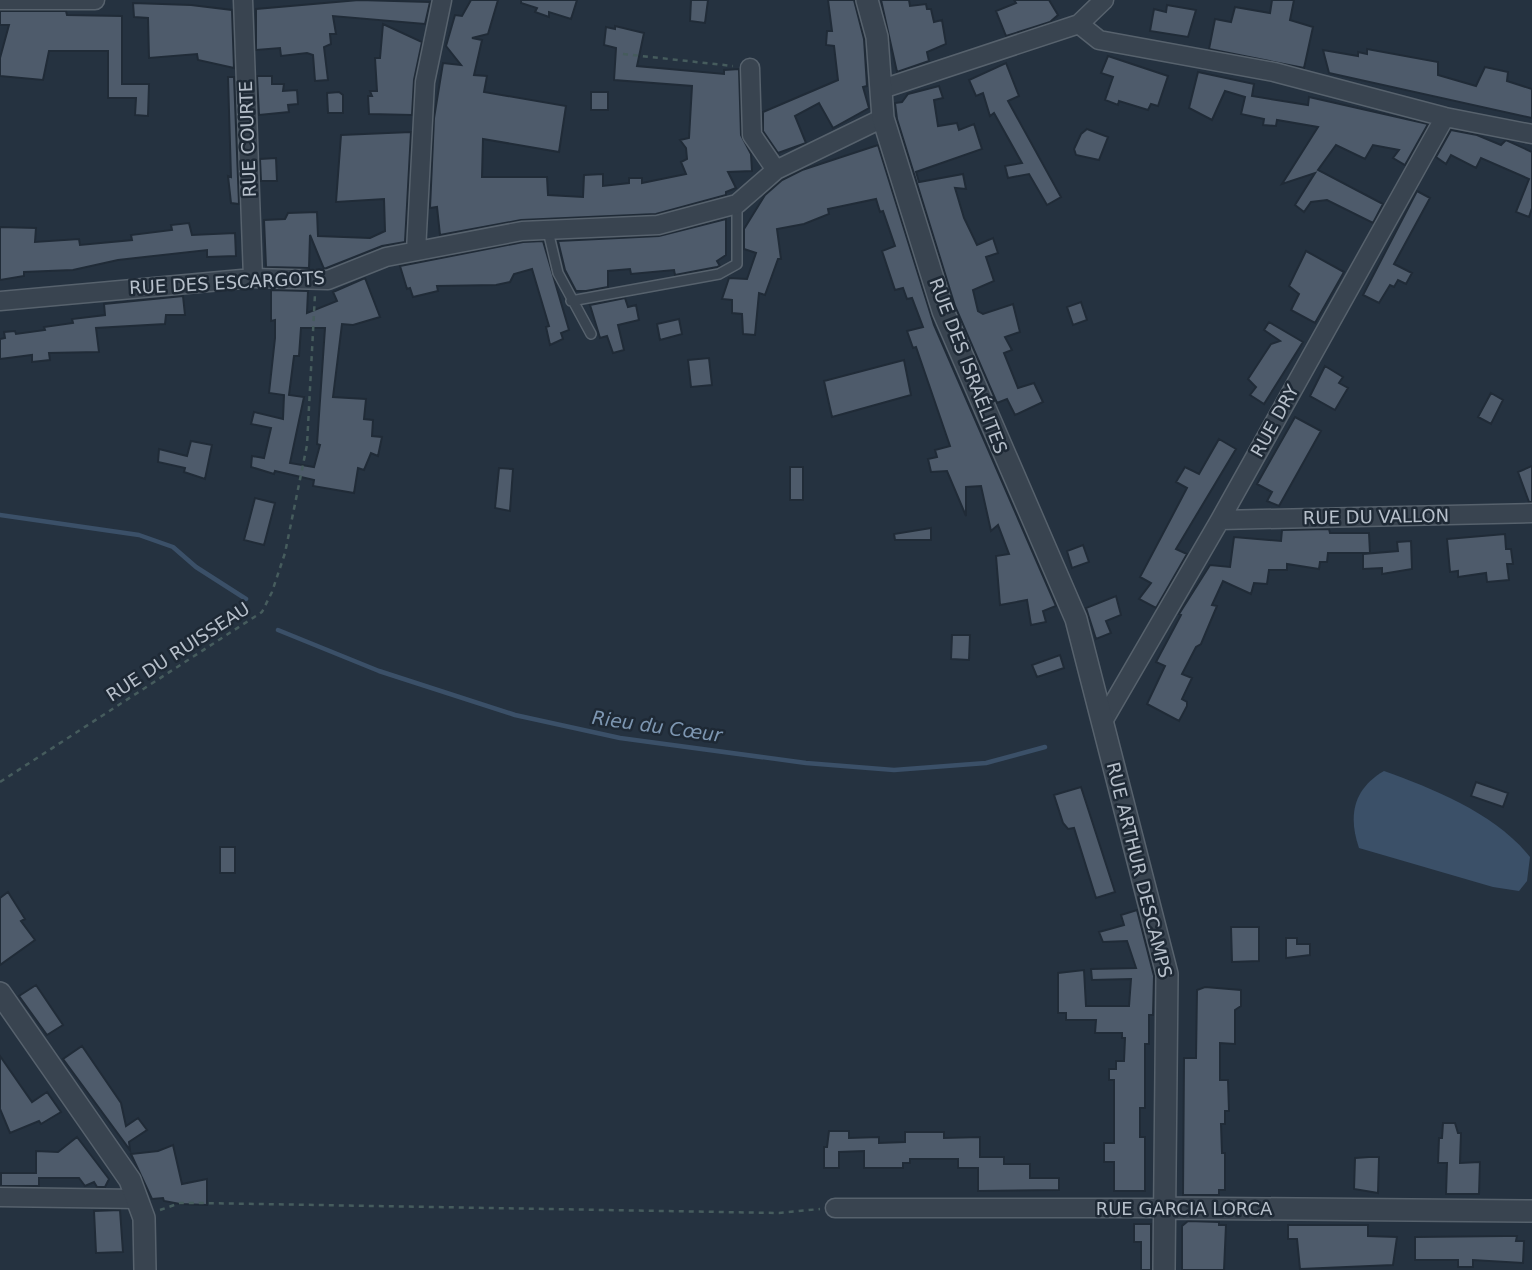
<svg xmlns="http://www.w3.org/2000/svg" width="1532" height="1270" viewBox="0 0 1532 1270" font-family="'DejaVu Sans',sans-serif">
	<style>
		.water { fill: #3b5068 }
		.lines { fill: none; stroke-linecap: round; stroke-linejoin: round }
		.stream { stroke: #3b5068; stroke-width: 4.5 }
		.building { fill: #4e5b6b; stroke: #202b37; stroke-width: 2; fill-rule: evenodd }
		.service-casing { stroke: #57626d; stroke-width: 12 }
		.minor-casing { stroke: #57626d; stroke-width: 21 }
		.tertiary-casing { stroke: #57626d; stroke-width: 24 }
		.path { stroke: #465c5d; stroke-width: 2.5; stroke-dasharray: 5 5; stroke-linecap: butt }
		.service { stroke: #394450; stroke-width: 9 }
		.minor { stroke: #394450; stroke-width: 18 }
		.tertiary { stroke: #394450; stroke-width: 21 }
		.labels { text-anchor: middle; stroke-width: 5; stroke-linejoin: round; paint-order: stroke }
		.street-label { font-size: 18px; fill: #b6bfca; stroke: #1e2935 }
		.water-label { font-size: 19px; font-style: italic; fill: #7d96b1; stroke: #1e2935 }
	</style>
	<rect width="100%" height="100%" fill="#253240"/>
	<path class="water" d="M1384,771C1434,789 1496,814 1530,857L1527,881L1519,891L1493,887L1359,848C1348,816 1353,789 1384,771Z"/>
	<g class="lines">
		<path class="stream" d="M0,515L139,535L173,547L196,567L246,599
			M278,630L379,671L515,715L620,738L806,763L894,770L986,763L1045,747"/>
	</g>
	<path class="building" d="M359,0L430,2L425,24L333,16L336,34H330L331,44L324,47L328,80L315,81L313,55L307,53L281,56L280,48L256,50V9Z
		M471,0H498L488,34L472,38L482,40L474,75L487,76L484,92L566,106L559,152L483,139L482,177H547L548,195L583,197L584,175L603,174V186L629,183V178H642V183L686,174L681,162L687,159L686,148L680,140L689,138L692,86L614,80L616,48L604,45L606,27L615,29V26L644,33L637,66L724,74V70L739,69L741,135L751,154L752,171L728,172L736,188L726,192V195L656,214L521,220L440,235L437,207L430,208L434,118L443,63L461,65L446,46L455,15L462,16Z
		M521,0H577L571,19L549,12V17L535,12L537,8L521,3Z
		M691,0H708L705,23L690,21Z
		M828,0H854L864,39L867,86L863,87L869,108L833,128L819,103L795,116L806,143L778,153L763,131V112L838,80L834,46L826,45L827,31H832Z
		M881,0H909L910,6L926,4L927,9H931L934,22L942,20L946,44L927,52L929,61L897,72Z
		M1014,0H1049L1058,15L1050,22L1006,36L996,11L1016,3Z
		M1272,0H1294L1290,20L1313,27L1304,68L1209,49L1215,19L1231,22L1235,7L1270,13Z
		M133,3L191,5L232,10L234,68L198,60L197,54L149,58L148,18L134,17Z
		M1167,5L1196,10L1188,37L1150,31L1154,9L1166,12Z
		M0,11H66L67,15L122,16V84H149L148,116L135,115L136,98H108V51H49L43,80L0,76V58L9,25H0Z
		M383,24L422,42L414,80L412,115L369,114L368,96H372L370,91H377L375,58H380Z
		M1367,49L1438,62V75L1476,86L1485,67L1508,72L1507,81L1532,89V118L1329,73L1323,50L1358,56V52L1367,54Z
		M1108,56L1168,76L1158,106L1151,104L1148,110L1119,101L1118,105L1105,100L1113,77L1101,73Z
		M1006,63L1019,96L1008,101L1061,197L1047,205L1029,174L1008,178L1005,166L1022,163L994,113L990,116L983,93L976,96L969,80Z
		M1198,72L1254,84L1252,96L1308,105L1309,97L1428,124L1405,165L1393,158L1399,150L1373,145L1365,159L1336,145L1318,170L1383,204L1373,223L1327,200L1311,202L1304,212L1295,205L1315,173L1282,184L1318,127L1277,120L1276,126L1263,125L1264,119L1241,114L1245,97L1225,91L1212,120L1189,108Z
		M257,76H272V84H284L283,91L297,90L298,104L288,105L289,112L259,115Z
		M228,77H234L239,204L231,203L228,176L231,177Z
		M939,86L943,98L934,100L938,126L957,123L959,130L974,124L982,149L916,172L919,182L963,174L966,189L955,188L964,218L977,245L993,238L998,253L986,257L994,281L973,290L978,311L983,314L1013,304L1020,332L1005,337L1012,350L1004,353L1018,388L1034,383L1043,402L1015,415L1007,399L997,403L955,306L897,119L895,103L902,102L908,94Z
		M339,92L343,95V113H328L327,93Z
		M591,92H608V110H591Z
		M1087,129L1108,137L1099,160L1076,155L1074,149L1081,134Z
		M1451,130L1477,135L1501,145L1506,140L1532,152V208L1529,217L1516,212L1529,179L1481,158L1476,168L1451,155L1446,164L1436,157Z
		M411,132L405,242L382,246L324,269L310,235L309,268L266,267L264,220L285,219L288,213L317,212L318,236L370,238L385,231L384,199L336,202L341,135Z
		M878,145L934,325L1056,606L1043,611L1046,622L1031,625L1027,600L1000,605L996,556L1009,554L998,525L991,531L981,486L966,487V516L947,471L931,472L928,459L937,457L935,450L950,446L916,347L913,348L907,331L923,327L912,298L907,299L903,288L895,290L882,251L895,246L883,211L880,212L876,199L828,209L829,214L804,224L777,229L781,259H778L765,295L759,293L755,335L743,334L742,314L732,313V300L722,299L729,278L747,279L756,253L744,249V229L765,195L782,180L802,170Z
		M276,158L277,181H261L260,159Z
		M1417,191L1430,198L1394,264L1412,273L1406,284L1398,280L1394,287L1390,285L1379,303L1363,295Z
		M726,219V255L717,261L720,266L717,267L675,275L674,270L631,274L630,269L608,271V287L586,291H576L565,270L558,241L659,236Z
		M189,223L192,235L235,233L236,256L207,257V250L118,260L73,270L24,272V276L0,280V227L36,228L35,242L79,239L80,245L132,240L131,235L172,230L171,225Z
		M543,241L569,330L561,333L563,339L550,345L546,327L549,326L532,269L514,274L510,282L496,285L437,286L438,291L413,297L410,288L407,289L400,266L523,242Z
		M1306,251L1344,272L1315,323L1291,310L1299,294L1289,286Z
		M365,278L380,317L353,325L342,324L333,397L366,399L364,419L373,420L372,436L382,437L378,456L371,453L364,470L358,468L354,493L313,486L314,480L275,471L274,474L251,467L252,456L264,458L271,428L251,424L254,412L283,419L284,395L269,393L275,338V320L271,321V290L308,291L307,313L337,301L333,292ZM301,328H325L317,444L320,445L314,467L290,463L304,397L289,395L294,356H299Z
		M183,296L185,315H166L165,324L96,328L99,352L49,353L50,360L32,362V355L0,359V339L5,338L4,332L15,331L16,334L45,330L44,327L73,323L72,319L105,315L104,304Z
		M625,298L628,307L636,305L639,320L618,325L624,350L613,353L607,336L600,338L590,305Z
		M1081,302L1087,320L1073,325L1067,307Z
		M679,319L682,334L660,340L657,324Z
		M1269,322L1303,342L1264,404L1250,395L1256,387L1248,379L1271,344L1280,341L1264,330Z
		M709,358L712,385L691,387L688,360Z
		M904,360L911,395L832,417L824,381Z
		M1325,366L1343,377L1339,383L1348,388L1335,410L1310,396Z
		M1491,393L1503,400L1491,424L1478,417Z
		M1295,417L1321,431L1279,506L1267,501L1272,492L1257,484Z
		M1219,439L1236,449L1176,549L1187,554L1156,608L1139,599L1151,583L1140,577L1187,488L1176,482L1185,467L1199,474Z
		M191,441L212,445L205,479L184,472L185,468L158,462L159,449L187,456Z
		M1532,466V502H1529L1518,472Z
		M790,467H803V500H790Z
		M499,468L513,469L510,511L495,508Z
		M255,498L275,503L264,545L244,540Z
		M931,528V540H895L894,534Z
		M1329,529L1330,533H1369L1370,553H1328L1327,562H1320L1319,569L1287,564V570H1269L1267,584L1254,583L1251,594L1223,581L1212,605L1217,606L1201,644L1196,647L1182,674L1192,678L1182,699L1187,702V706L1179,721L1147,704L1165,666L1156,662L1181,615L1179,614L1210,565L1230,567L1234,537L1281,541L1282,530Z
		M1505,534L1506,549H1511L1513,564H1507L1509,580L1487,582L1486,573L1458,577V571L1450,572L1447,539Z
		M1411,541L1412,569L1382,574V568L1363,569V554L1398,551L1397,542Z
		M1083,545L1089,562L1072,568L1067,551Z
		M1116,596L1121,615L1106,621L1111,633L1096,639L1086,608Z
		M952,635H970L969,660L951,659Z
		M1060,655L1064,668L1037,677L1032,665Z
		M1476,782L1508,793L1503,807L1471,796Z
		M1081,787L1115,892L1096,898L1074,828L1068,829L1063,823L1054,795Z
		M220,847H235V873H220Z
		M8,892L25,919L21,921L35,940L0,965V898Z
		M1137,910L1154,976L1153,1015H1149V1044H1145V1108H1140V1137H1145V1191H1114V1162H1104V1143H1114V1080H1109V1069H1116V1061H1124L1125,1038H1122V1033H1095L1096,1020H1066V1013H1058V973L1084,970L1086,1006H1129L1131,979L1092,980L1091,969L1136,968L1127,941L1103,942L1099,932L1124,925L1121,915Z
		M1231,927H1259V961L1232,962Z
		M1286,938H1297V944H1310V955L1286,958Z
		M36,985L63,1025L47,1035L19,996Z
		M1205,987L1241,990V1006L1235,1010V1044L1220,1043V1080H1228L1229,1111H1225V1124H1221L1222,1153H1225V1190H1219V1195H1183L1184,1058H1196L1197,990Z
		M82,1046L121,1103L126,1126L138,1118L147,1130L129,1142L130,1150L63,1059Z
		M0,1056L32,1102L47,1092L61,1112L41,1124L39,1121L10,1133L0,1109Z
		M1443,1123H1455L1458,1133H1461L1460,1163L1480,1162L1479,1194H1446L1447,1163H1438L1439,1138H1442Z
		M829,1131H849V1138L879,1137V1143L905,1142V1132H944V1138L980,1137V1157H1004V1164H1030V1178H1059V1190L978,1191V1168H958V1159H910V1163H903V1168H864V1151L839,1152V1168H824V1147H827Z
		M77,1137L109,1179L105,1187H97L94,1182L85,1186L79,1178H39V1186H1V1173H36V1151L58,1152Z
		M173,1145L182,1184L207,1179V1205L180,1204L164,1201L163,1198L152,1199L131,1154L158,1151Z
		M1369,1157H1379L1378,1193L1354,1189L1355,1158Z
		M120,1210L123,1252L96,1253L94,1211Z
		M1188,1221L1219,1222V1225H1226L1224,1270H1182V1226Z
		M1134,1224H1151V1270H1141V1242H1134Z
		M1288,1225H1368V1236L1397,1237L1393,1265L1300,1269L1297,1239H1288Z
		M1505,1236H1517L1516,1241H1524L1523,1263L1473,1260V1267H1458V1260H1415V1237Z"/>
	<g class="lines">
		<defs>
			<path id="service" d="M548,231L558,273L591,334
				M571,301L719,274L737,264V204"/>
			<path id="minor" d="M0,0H95
				M243,0L253,278
				M1079,24L1099,40L1274,72L1445,117L1532,134
				M750,68L752,135L776,170
				M882,89L1079,24L1104,0
				M416,251L425,82L442,0
				M0,301L253,278L328,280L386,257L522,231L658,225L737,204L776,170L883,118
				M1220,520L1532,513
				M1102,723L1220,520L1445,117
				M0,1197L137,1199
				M835,1208H1164"/>
			<path id="tertiary" d="M867,0L877,37L883,118L943,311L1076,619L1167,974L1164,1270
				M0,993L130,1180L144,1218L145,1270
				M1164,1208L1532,1211"/>
		</defs>
		<use href="#service" class="service-casing"/>
		<use href="#minor" class="minor-casing"/>
		<use href="#tertiary" class="tertiary-casing"/>
		<path class="path" d="M623,54L733,66
			M0,782L262,612L272,592L285,553L307,445L315,294
			M160,1210L180,1203H201L779,1213L820,1209"/>
		<use href="#service" class="service"/>
		<use href="#minor" class="minor"/>
		<use href="#tertiary" class="tertiary"/>
	</g>
	<g class="labels">
		<g class="street-label">
			<text transform="translate(248 139) rotate(-92)" y="6">RUE COURTE</text>
			<text transform="translate(227 283) rotate(-3)" y="6">RUE DES ESCARGOTS</text>
			<text transform="translate(968 366) rotate(69)" y="6">RUE DES ISRAÉLITES</text>
			<text transform="translate(1275 421) rotate(-61)" y="6">RUE DRY</text>
			<text transform="translate(1376 517) rotate(-1)" y="6">RUE DU VALLON</text>
			<text transform="translate(178 652) rotate(-33)" y="6">RUE DU RUISSEAU</text>
			<text transform="translate(1139 870) rotate(76)" y="6">RUE ARTHUR DESCAMPS</text>
			<text x="1184" y="1215">RUE GARCIA LORCA</text>
		</g>
		<g class="water-label">
			<text transform="translate(657 726) rotate(8)" y="7">Rieu du Cœur</text>
		</g>
	</g>
</svg>
